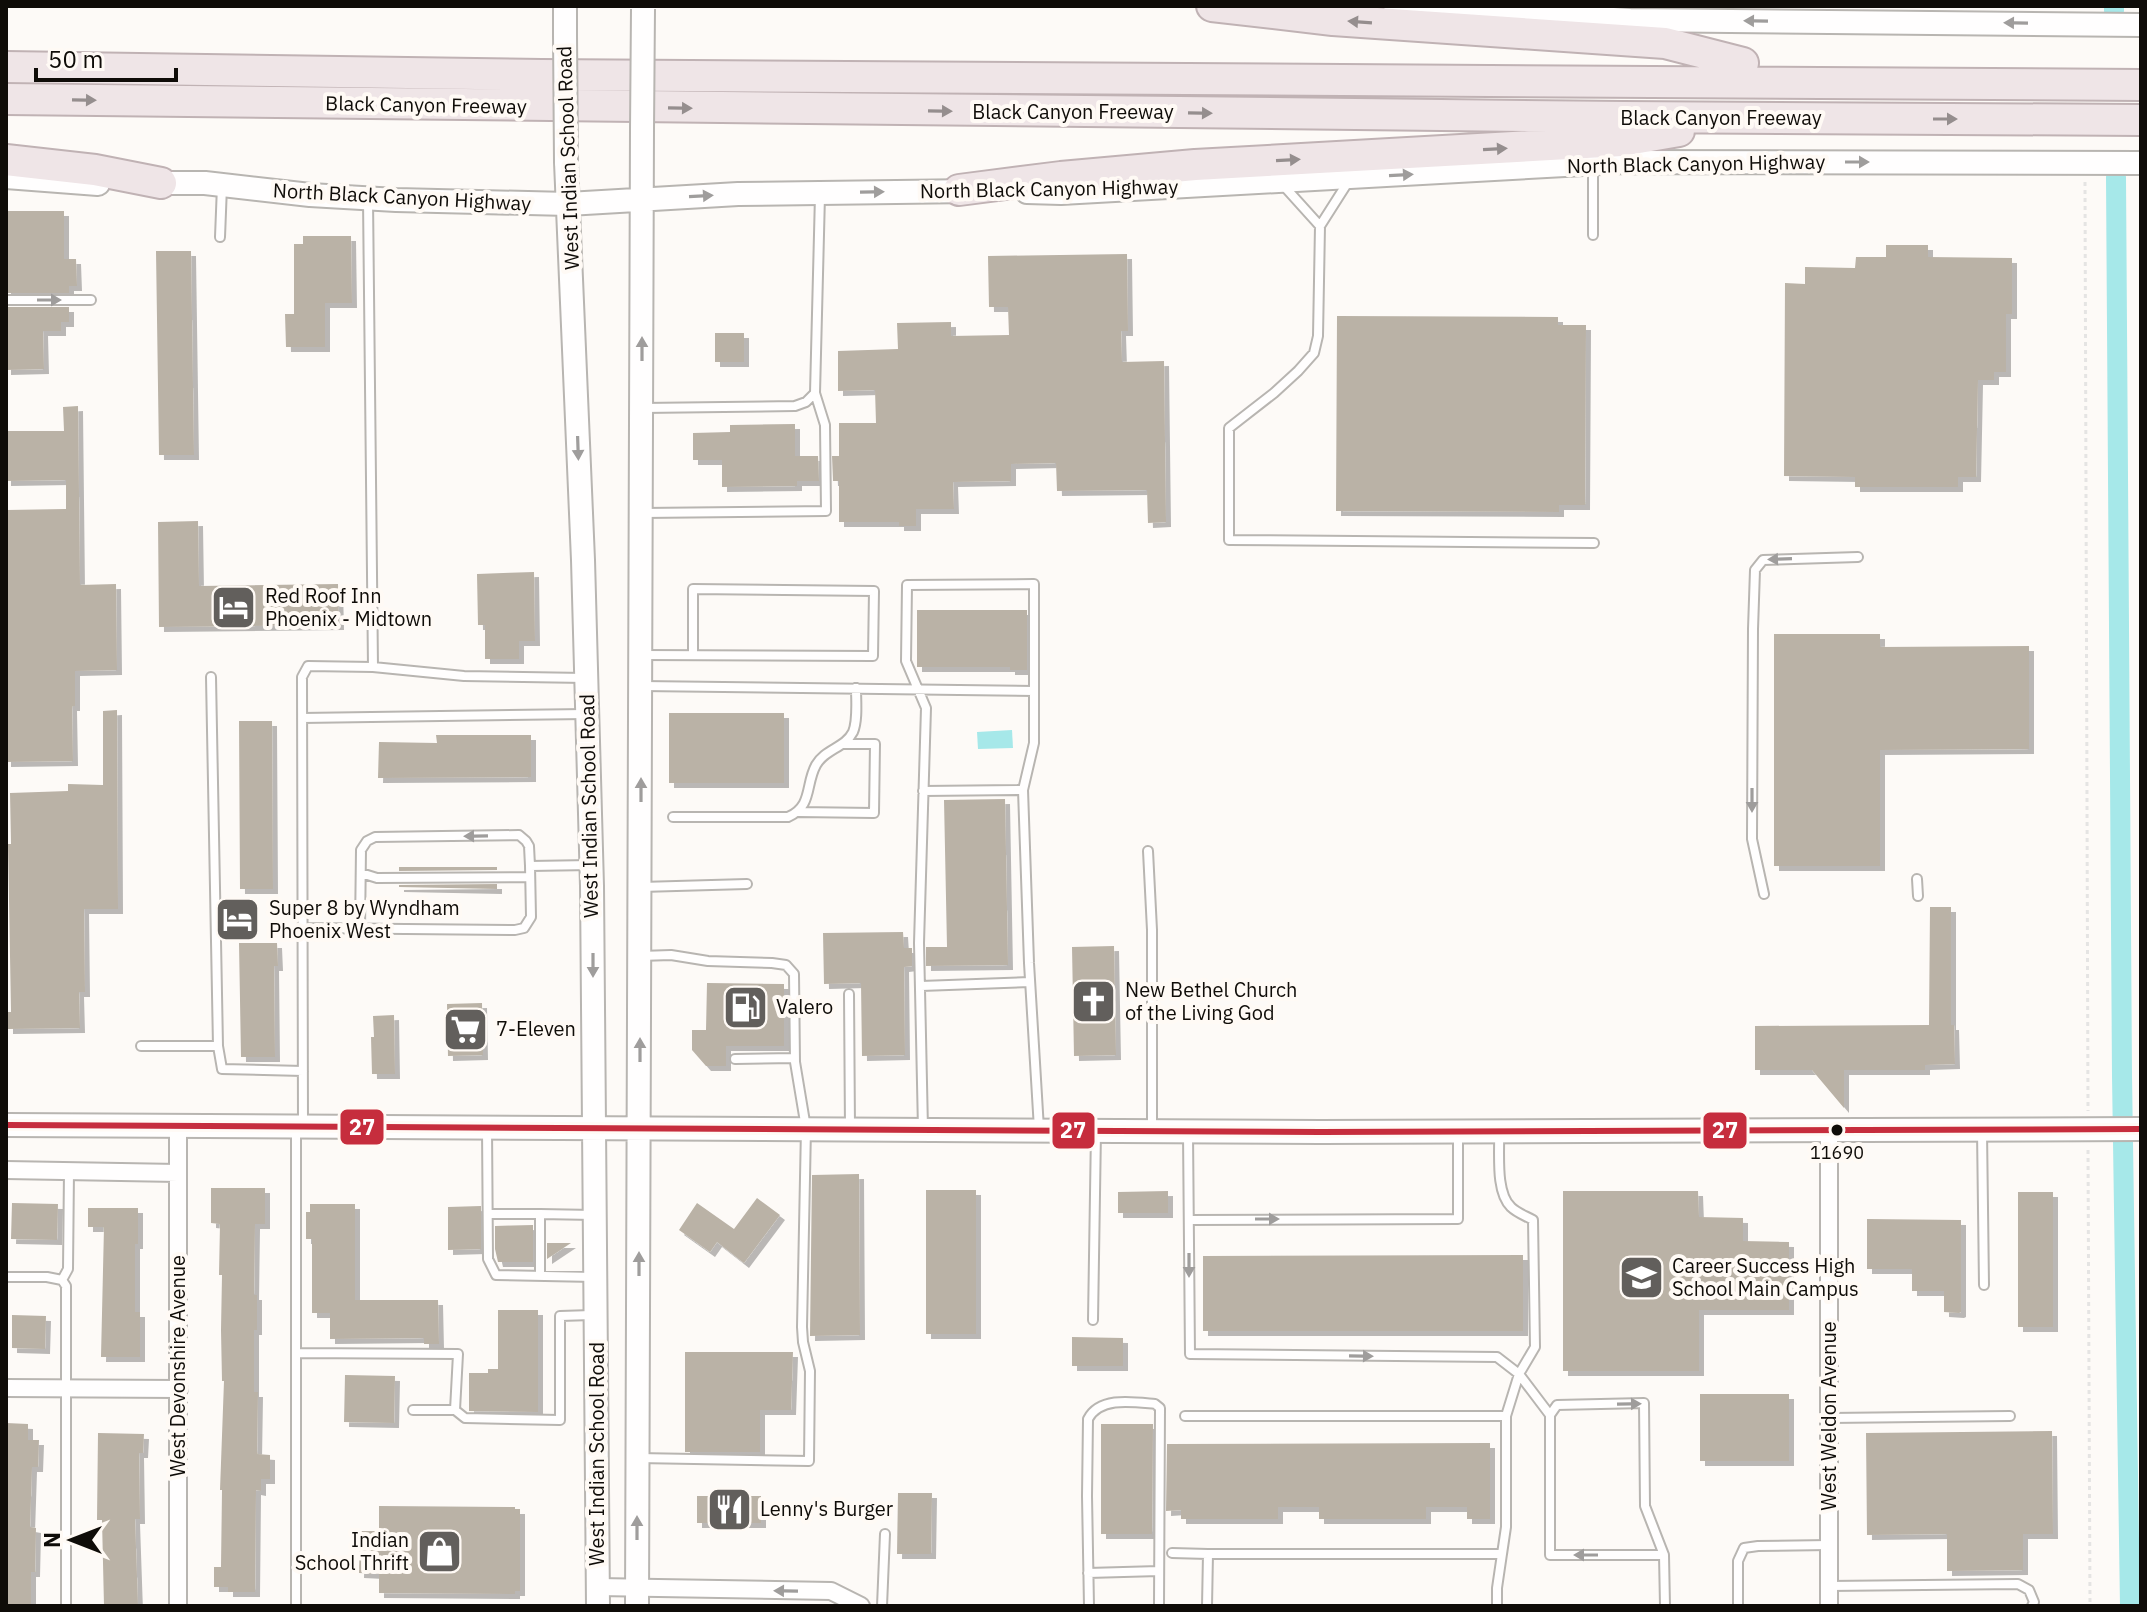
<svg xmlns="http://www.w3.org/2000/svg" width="2147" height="1612" viewBox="0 0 2147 1612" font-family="'IBM Plex Sans',sans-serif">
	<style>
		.water { fill: #a6e8e9 }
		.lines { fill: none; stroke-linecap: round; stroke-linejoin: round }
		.canal { stroke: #a6e8e9; stroke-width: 20 }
		.building { fill: #bab2a6; filter: url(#shadow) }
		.service-casing { stroke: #b8b5b1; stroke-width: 12 }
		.minor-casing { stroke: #b8b5b1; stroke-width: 20 }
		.secondary-casing { stroke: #b8b5b1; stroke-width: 26 }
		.motorway-casing { stroke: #c0b2b4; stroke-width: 34 }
		.path { stroke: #e5e4e3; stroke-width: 3; stroke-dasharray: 4 4; stroke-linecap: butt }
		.service { stroke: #fffefe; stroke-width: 8 }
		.minor { stroke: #fffefe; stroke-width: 16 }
		.secondary { stroke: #fffefe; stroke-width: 22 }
		.motorway { stroke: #efe5e7; stroke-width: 30 }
		.secondary-bridge-casing { stroke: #b8b5b1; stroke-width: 26; stroke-linecap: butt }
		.secondary-bridge { stroke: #fffefe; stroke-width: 22 }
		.bus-1-casing { stroke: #fffaf5; stroke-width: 12 }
		.bus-1 { stroke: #c62d3d; stroke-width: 6 }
		.oneway { fill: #9f9d9c }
		.oneway2 { fill: #958e8e }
		.bus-dot { fill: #0f0c08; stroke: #fffaf5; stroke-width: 3 }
		.labels { text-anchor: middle; stroke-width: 8; stroke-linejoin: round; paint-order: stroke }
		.bus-label { font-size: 18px; fill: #0f0c08; stroke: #fffaf5 }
		.street-label { font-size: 20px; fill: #0f0c08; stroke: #fffaf5 }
		.poi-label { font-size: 20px; fill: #0f0c08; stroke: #fffaf5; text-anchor: start }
		.line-badge { stroke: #fffaf5; stroke-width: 3 }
		.badge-label { font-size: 22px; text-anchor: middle; font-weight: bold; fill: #fff }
	</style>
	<defs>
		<filter id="shadow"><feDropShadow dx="5" dy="5" stdDeviation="0" flood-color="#0004"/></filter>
	</defs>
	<rect width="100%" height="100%" fill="#fdfaf7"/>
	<path class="water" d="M1012,730L1013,748L978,749L977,732Z"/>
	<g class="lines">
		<path class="canal" d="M2114,6V11
			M2116,177L2122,1076L2130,1606"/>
	</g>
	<path class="building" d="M6,211H64V259H76L77,286H69V293H6Z
		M303,236H351L352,303H325V347H286L285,314H294V244H303Z
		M1886,245H1928V257L2012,258V314H2006V372H1994V380H1978L1976,477H1958V487H1855V477L1784,476L1785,283L1805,284V267L1855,268L1856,257H1886Z
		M156,251H191L194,455H159Z
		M1127,254L1128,331H1121L1122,362L1164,361L1166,522L1148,523L1147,490L1057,491L1056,463L1011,464V481L953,482L954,509H916V526H899V522H839V481H833L832,456H839V423H876L875,390L838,391V351L898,349L897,323L951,322V336L1009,335L1008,307H989L988,256Z
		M6,307H69V322H61V331H43L44,369L6,370Z
		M1337,316L1558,317V325H1586L1585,505H1559V512L1336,511Z
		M715,333H744V362H715Z
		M78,406L80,585L116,584L117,670L75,671V706H72L73,761L6,762V691H8L7,510L66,509V480L6,481V431H64L63,407Z
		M795,424V456H818L819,481H797V486L722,487V460H693V433L730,432V425Z
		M198,521L199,586L338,584L339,625L159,627L158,522Z
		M534,572L535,641H519V659H485V625H478L477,574Z
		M917,610H1027V670H1010V667H917Z
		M1774,634H1880V647L2029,646V749L1880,750V866H1774Z
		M117,710L118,909H84L85,992H79L80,1028L8,1029V1012H11L8,844H11L10,793L68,791V784L103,785V711Z
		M669,713H784V783H669Z
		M239,721H272L273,889H240Z
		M436,735H531V777L378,778L379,742L437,743Z
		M1005,799L1008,965L926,966V947H947L944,800Z
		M399,867H497V870L399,871Z
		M497,884V889L399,887V885Z
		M1930,907H1951V1025H1954L1955,1064L1925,1065V1070H1844V1108L1812,1070H1755V1026L1929,1025Z
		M903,932L904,948H912V966L904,967L905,1055L862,1056L861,983L824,984L823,933Z
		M239,943H277L278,966H274L275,1057H241Z
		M1114,946L1116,1055L1074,1056L1072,947Z
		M707,983L784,984V1046H726V1066H706L692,1050V1030H706Z
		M482,1003L483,1055L448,1056L447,1004Z
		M394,1015L395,1074H372L371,1037H374L373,1016Z
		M859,1174L860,1335L810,1336L812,1175Z
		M211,1188H265V1224H255L254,1295H257V1330H254V1392H258L257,1454L270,1455V1479H261V1491L256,1490L255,1592H228V1587H214V1567H221L222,1490H220L224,1381H222L221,1330L222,1275H219L220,1224L211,1223Z
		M926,1190H976V1334H926Z
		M1168,1191V1213H1118V1192Z
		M1563,1191H1698L1699,1217L1743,1218V1241L1789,1242V1310H1699V1371H1563Z
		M2018,1192H2053V1327H2018Z
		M757,1198L780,1215L744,1263L717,1242L710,1252L679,1230L697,1203L734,1229Z
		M12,1203L58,1204L57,1240L11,1239Z
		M310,1204H355V1300H438L439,1344H424V1338L330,1339V1313H312V1239H306V1212H310Z
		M481,1206V1249L448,1250V1207Z
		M88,1208H138V1244H135V1312H140V1357H101L104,1227H88Z
		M1867,1219L1961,1220V1312L1959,1313L1944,1312V1291H1912V1269H1867Z
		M533,1225V1262H498L495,1249V1226Z
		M547,1243H571L547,1259Z
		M1523,1255V1331H1203V1256Z
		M498,1310H538V1412L469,1411V1373H488V1369H498Z
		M12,1315L46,1316L45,1349L12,1348Z
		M1072,1337L1123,1338V1366H1072Z
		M685,1352H793L791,1410H760V1452H685Z
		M345,1375L395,1376L394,1423L344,1422Z
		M1700,1394H1789V1461H1700Z
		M6,1423L28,1424V1440H39L38,1467H32L30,1527L36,1528L35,1572H31V1606H6Z
		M1101,1424H1153L1152,1534H1101Z
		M2052,1431L2053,1534H2023V1570L1947,1571V1534L1867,1535L1866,1433Z
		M98,1433L144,1434L143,1453H139L140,1519H135L138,1606H104L102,1520H97Z
		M1490,1443V1519H1467V1507H1426V1519H1319V1507H1278V1519H1181V1510L1166,1511L1167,1444Z
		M898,1493H932L931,1554H897Z
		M697,1496H761V1523H697Z
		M379,1506L515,1507V1509H520V1591H515V1594L379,1593V1574L359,1573L360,1531H379Z"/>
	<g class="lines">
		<defs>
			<path id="service" d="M1593,165V235
				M1283,185L1320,226L1348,182
				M1320,226L1318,336L1314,353L1298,371L1274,393L1229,428V540L1594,543
				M220,237L222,186
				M6,300H91
				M643,408L795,406L806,402L815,393L820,195
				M643,513L826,511L825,425L815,393
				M642,655L873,656L874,591L693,589V655
				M373,667L464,676L585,678
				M211,677L218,1046L222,1069L303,1071
				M642,686L1034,691
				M302,718L586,714
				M923,791L1023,790
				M798,812L874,813L875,744H844
				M673,817H788C813,806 805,785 816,765C825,749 845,748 853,732C858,720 856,701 856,688
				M1148,851L1152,930V1130
				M530,866L591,865
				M361,873L377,878L530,877
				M1917,879L1918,896
				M641,887L747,884
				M1764,894L1752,839L1753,629L1755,570L1763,560L1858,557
				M302,928L515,930L524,928L531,917L530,866L529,846L526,841L519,835L375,837L367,841L361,850L360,929
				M921,986L1030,982
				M849,994L850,1128
				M141,1046H218
				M735,1059L795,1058
				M303,1125L302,677L308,666L373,667L368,199
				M296,1127V1606
				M487,1128L488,1259L496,1275L594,1277
				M923,1129L919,943L926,708L906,661L907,585L1034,584V743L1023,790L1029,963L1039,1129
				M1982,1131L1984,1285
				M1188,1133L1190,1354L1497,1357L1519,1374L1535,1347L1533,1220C1526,1216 1517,1213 1511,1207C1495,1192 1500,1152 1499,1131
				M488,1214H540
				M1189,1220L1458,1219V1133
				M540,1276V1214L594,1215
				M6,1277H47L62,1280
				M62,1280L66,1286V1606
				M62,1280L68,1269L69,1171
				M1093,1320L1096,1131
				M296,1353L458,1354L455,1410H413
				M455,1410L465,1418L560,1420V1316L592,1315
				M1185,1416H1506V1527L1502,1554
				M1506,1416L1519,1374L1550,1415
				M1830,1418L2010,1416
				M638,1458L809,1461L810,1371L803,1342L802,1327L806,1128L795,1062L794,974L786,965L772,963L708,961L671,955L640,956
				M1172,1553L1208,1554
				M1664,1555H1550V1415L1557,1405L1644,1403L1645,1506L1664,1555L1665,1606
				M1088,1573L1159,1571
				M1829,1586L2018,1584L2029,1590L2034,1602L2032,1606
				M882,1606L885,1534
				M1089,1606L1087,1496L1088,1419C1100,1396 1134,1402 1155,1404L1160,1408L1159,1606
				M1207,1606L1208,1554H1502L1497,1588V1606
				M1738,1606V1561L1744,1548L1758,1546L1829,1545"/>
			<path id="minor" d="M6,1170L178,1173
				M6,1388L179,1389
				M598,1587L831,1591L861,1606
				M178,1606V1125
				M1829,1606V1130"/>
			<path id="secondary" d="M565,6V35
				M1395,6L1630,20L2141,25
				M566,162L583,560L592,886L598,1606
				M6,177L98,184
				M148,183H205L310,195L396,200L568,204L738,194L973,191
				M1027,192L1061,193L1620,162L2141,163
				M6,1125L1321,1132L2141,1129
				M637,1606L642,129"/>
			<path id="motorway" d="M1212,6L1333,20L1665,43L1743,63
				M6,67L542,75L2141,85
				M6,99L1623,117L2141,120
				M6,160L95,170L161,183
				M959,190L1061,177L1195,165L1621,141L1679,131"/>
		</defs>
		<use href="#service" class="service-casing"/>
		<use href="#minor" class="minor-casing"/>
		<use href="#secondary" class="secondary-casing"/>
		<use href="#motorway" class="motorway-casing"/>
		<path class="path" d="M2085,182L2088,1111
			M2088,1150L2090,1606"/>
		<use href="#service" class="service"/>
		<use href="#minor" class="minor"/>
		<use href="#secondary" class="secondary"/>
		<use href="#motorway" class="motorway"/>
		<defs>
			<path id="secondary-bridge" d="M565,35L566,162
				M642,129L643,9"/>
		</defs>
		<use href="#secondary-bridge" class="secondary-bridge-casing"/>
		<use href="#secondary-bridge" class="secondary-bridge"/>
		<defs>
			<path id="bus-1" d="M6,1125L1321,1132L2141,1129"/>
		</defs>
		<use href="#bus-1" class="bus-1-casing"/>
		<use href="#bus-1" class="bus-1"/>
	</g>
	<defs><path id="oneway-solid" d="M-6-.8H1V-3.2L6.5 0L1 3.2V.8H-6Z" transform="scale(2)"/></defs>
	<g class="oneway">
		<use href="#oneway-solid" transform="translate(1756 21) rotate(-179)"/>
		<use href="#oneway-solid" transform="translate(2016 23) rotate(-179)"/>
		<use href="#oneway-solid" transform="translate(1857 162)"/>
		<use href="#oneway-solid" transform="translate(1401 175) rotate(-3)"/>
		<use href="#oneway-solid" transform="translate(872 192) rotate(-1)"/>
		<use href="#oneway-solid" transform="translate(701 196) rotate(-3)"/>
		<use href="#oneway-solid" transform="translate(49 300)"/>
		<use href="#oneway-solid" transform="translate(642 349) rotate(-90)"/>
		<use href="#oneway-solid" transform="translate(578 448) rotate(88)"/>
		<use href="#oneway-solid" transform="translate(1780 559) rotate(178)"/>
		<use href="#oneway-solid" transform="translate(641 790) rotate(-90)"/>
		<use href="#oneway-solid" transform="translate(1752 800) rotate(90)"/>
		<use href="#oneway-solid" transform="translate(476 836) rotate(179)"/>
		<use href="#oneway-solid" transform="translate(593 965) rotate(90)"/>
		<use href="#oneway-solid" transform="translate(640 1050) rotate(-90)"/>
		<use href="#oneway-solid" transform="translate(1267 1219)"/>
		<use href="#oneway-solid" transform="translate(639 1264) rotate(-90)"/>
		<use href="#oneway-solid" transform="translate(1189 1265) rotate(90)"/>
		<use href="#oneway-solid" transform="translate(1361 1356) rotate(1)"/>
		<use href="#oneway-solid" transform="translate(1629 1404) rotate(-1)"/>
		<use href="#oneway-solid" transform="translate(637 1528) rotate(-90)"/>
		<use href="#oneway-solid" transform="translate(1586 1555) rotate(-180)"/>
		<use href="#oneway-solid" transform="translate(786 1591) rotate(-179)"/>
	</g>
	<g class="oneway2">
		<use href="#oneway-solid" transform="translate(1360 22) rotate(-176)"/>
		<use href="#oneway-solid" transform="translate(84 100) rotate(1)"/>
		<use href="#oneway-solid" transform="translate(680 108) rotate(1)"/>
		<use href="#oneway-solid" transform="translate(940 111) rotate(1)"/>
		<use href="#oneway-solid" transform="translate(1200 113) rotate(1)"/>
		<use href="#oneway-solid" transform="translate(1945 119)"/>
		<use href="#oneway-solid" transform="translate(1495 149) rotate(-3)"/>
		<use href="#oneway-solid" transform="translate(1288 160) rotate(-3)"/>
	</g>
	<defs>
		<symbol id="hotel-square" viewBox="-11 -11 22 22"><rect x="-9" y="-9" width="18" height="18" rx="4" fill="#625f5c" stroke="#fffaf5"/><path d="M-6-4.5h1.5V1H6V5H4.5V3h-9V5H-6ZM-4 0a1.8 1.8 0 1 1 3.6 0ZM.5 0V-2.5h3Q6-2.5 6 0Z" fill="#fff"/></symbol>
		<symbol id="church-square" viewBox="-11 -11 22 22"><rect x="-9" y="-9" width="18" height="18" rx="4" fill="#625f5c" stroke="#fffaf5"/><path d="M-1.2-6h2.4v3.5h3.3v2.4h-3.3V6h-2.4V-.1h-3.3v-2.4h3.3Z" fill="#fff"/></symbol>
		<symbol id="fuel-square" viewBox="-11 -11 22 22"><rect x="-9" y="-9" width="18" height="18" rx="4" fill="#625f5c" stroke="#fffaf5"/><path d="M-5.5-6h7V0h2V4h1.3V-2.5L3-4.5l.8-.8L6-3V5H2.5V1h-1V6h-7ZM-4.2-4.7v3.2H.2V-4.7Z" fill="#fff"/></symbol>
		<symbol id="supermarket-square" viewBox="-11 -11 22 22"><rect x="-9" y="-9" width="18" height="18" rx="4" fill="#625f5c" stroke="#fffaf5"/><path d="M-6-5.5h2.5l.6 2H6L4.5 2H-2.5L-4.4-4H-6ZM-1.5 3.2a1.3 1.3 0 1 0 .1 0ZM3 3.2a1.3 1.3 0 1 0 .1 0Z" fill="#fff"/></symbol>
		<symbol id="school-square" viewBox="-11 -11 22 22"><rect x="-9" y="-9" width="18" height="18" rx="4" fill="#625f5c" stroke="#fffaf5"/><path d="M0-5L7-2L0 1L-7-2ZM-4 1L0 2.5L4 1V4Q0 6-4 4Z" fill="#fff"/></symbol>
		<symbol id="restaurant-square" viewBox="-11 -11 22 22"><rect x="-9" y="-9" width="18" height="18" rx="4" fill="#625f5c" stroke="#fffaf5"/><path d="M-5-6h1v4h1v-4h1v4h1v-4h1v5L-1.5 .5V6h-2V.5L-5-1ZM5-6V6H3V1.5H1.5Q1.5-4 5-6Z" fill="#fff"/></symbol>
		<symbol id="shop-square" viewBox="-11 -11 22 22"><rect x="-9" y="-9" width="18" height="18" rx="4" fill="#625f5c" stroke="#fffaf5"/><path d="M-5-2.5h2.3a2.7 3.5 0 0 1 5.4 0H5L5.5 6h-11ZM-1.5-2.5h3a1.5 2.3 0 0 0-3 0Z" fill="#fff"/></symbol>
	</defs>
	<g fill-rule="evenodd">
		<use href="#hotel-square" x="208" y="582" width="51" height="51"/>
		<use href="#hotel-square" x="212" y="894" width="51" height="51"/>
		<use href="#church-square" x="1068" y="976" width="51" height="51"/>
		<use href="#fuel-square" x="720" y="982" width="51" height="51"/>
		<use href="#supermarket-square" x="440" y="1004" width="51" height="51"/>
		<use href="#school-square" x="1616" y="1252" width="51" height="51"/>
		<use href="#restaurant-square" x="704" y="1484" width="51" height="51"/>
		<use href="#shop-square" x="414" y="1526" width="51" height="51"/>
	</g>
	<circle class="bus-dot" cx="1837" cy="1130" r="7"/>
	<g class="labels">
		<g class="bus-label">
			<text x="1837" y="1159">11690</text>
		</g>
		<g class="street-label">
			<text transform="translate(426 105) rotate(1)" y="7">Black Canyon Freeway</text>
			<text x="1073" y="119">Black Canyon Freeway</text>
			<text x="1721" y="125">Black Canyon Freeway</text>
			<text transform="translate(568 158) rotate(-92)" y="7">West Indian School Road</text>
			<text transform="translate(1696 164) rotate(-1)" y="7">North Black Canyon Highway</text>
			<text transform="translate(1049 189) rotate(-1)" y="7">North Black Canyon Highway</text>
			<text transform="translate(402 197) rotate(3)" y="7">North Black Canyon Highway</text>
			<text transform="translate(589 806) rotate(-91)" y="7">West Indian School Road</text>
			<text transform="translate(178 1366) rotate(-90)" y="7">West Devonshire Avenue</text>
			<text transform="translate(1829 1416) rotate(-90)" y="7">West Weldon Avenue</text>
			<text transform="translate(597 1454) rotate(-90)" y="7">West Indian School Road</text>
		</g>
		<g class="poi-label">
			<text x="265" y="603">Red Roof Inn<tspan x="265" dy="23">Phoenix - Midtown</tspan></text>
			<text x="269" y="915">Super 8 by Wyndham<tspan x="269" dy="23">Phoenix West</tspan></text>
			<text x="1125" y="997">New Bethel Church<tspan x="1125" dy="23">of the Living God</tspan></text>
			<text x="776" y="1014">Valero</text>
			<text x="496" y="1036">7-Eleven</text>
			<text x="1672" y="1273">Career Success High<tspan x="1672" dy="23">School Main Campus</tspan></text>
			<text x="760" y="1516">Lenny's Burger</text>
			<text x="409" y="1547" text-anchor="end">Indian<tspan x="409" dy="23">School Thrift</tspan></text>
		</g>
	</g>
	<g class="line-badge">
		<rect x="339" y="1108" width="46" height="38" rx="8" fill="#c62d3d"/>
		<rect x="1702" y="1111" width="46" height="39" rx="8" fill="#c62d3d"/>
		<rect x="1051" y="1111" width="45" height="39" rx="8" fill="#c62d3d"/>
	</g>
	<g class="badge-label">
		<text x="362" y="1135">27</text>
		<text x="1725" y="1138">27</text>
		<text x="1073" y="1138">27</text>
	</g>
	<rect width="2147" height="1612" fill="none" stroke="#0f0c08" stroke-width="16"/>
	<g transform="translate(72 1540) rotate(270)" stroke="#fffaf5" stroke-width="6" paint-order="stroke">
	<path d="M0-6L14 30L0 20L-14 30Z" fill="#0f0c08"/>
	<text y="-12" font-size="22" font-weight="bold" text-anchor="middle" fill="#0f0c08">N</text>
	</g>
	<path d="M36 68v12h140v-12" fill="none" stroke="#0f0c08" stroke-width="4"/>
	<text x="48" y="68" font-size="24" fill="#0f0c08" stroke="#fffaf5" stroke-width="6" paint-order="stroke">50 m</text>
</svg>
